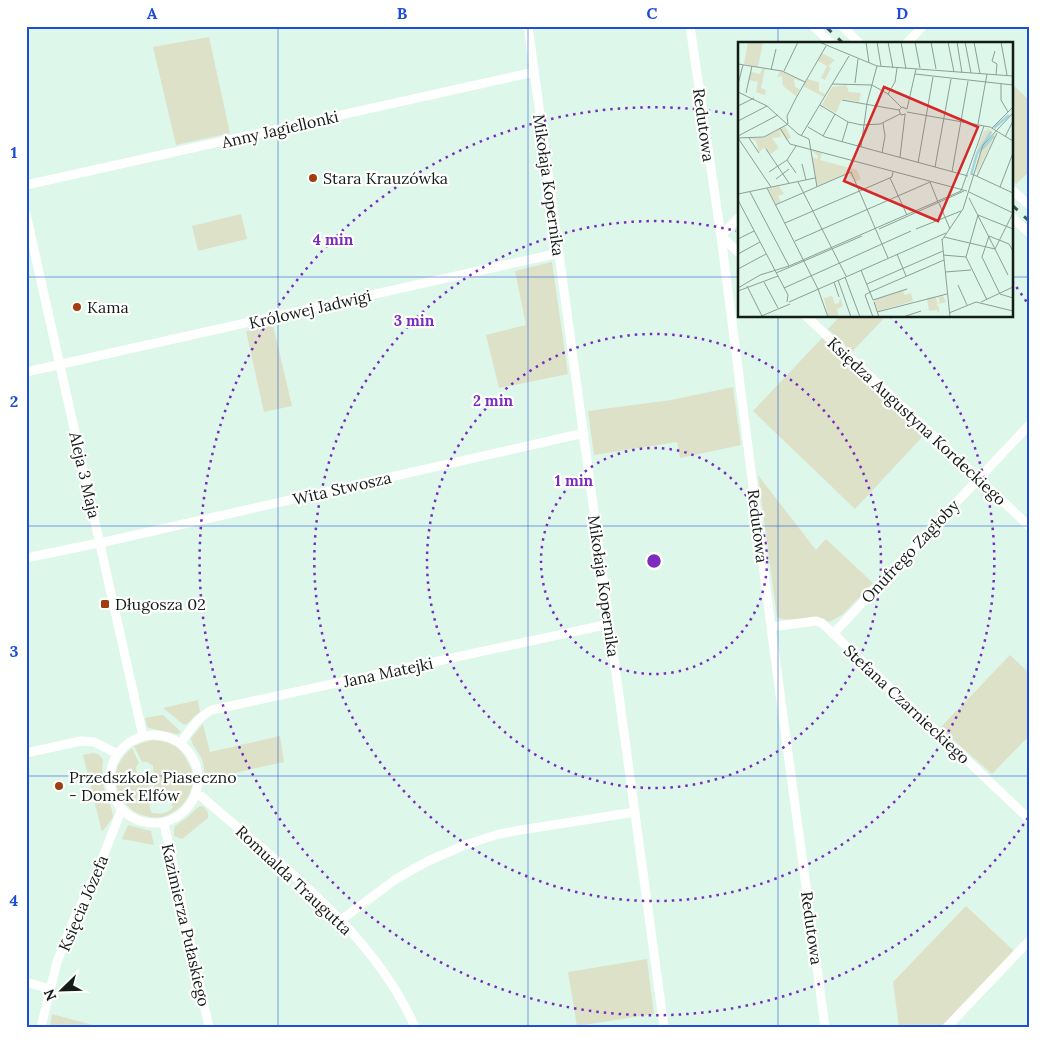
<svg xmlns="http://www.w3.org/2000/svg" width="1055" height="1053" viewBox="0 0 1055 1053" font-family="Lora,serif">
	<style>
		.green { fill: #dde1c8 }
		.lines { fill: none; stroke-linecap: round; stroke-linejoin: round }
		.minor { stroke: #fff; stroke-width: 9 }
		.rail { stroke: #49564f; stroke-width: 3; stroke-dasharray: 9 9; stroke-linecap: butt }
		.grid { fill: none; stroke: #1d4ed8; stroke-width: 1; stroke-opacity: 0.55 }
		.ring { fill: none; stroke: #7b2cbf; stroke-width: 2.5; stroke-dasharray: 2.5 5 }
		.poi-dot { fill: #a23d10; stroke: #fff; stroke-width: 2 }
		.labels { text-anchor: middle; stroke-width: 4.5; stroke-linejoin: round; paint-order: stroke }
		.street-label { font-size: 16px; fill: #131c17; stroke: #fff }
		.poi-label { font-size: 16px; fill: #131c17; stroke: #fff; text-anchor: start }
		.inset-river { fill: none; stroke: #a4d6e1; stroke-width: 2.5 }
		.inset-road { fill: none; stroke: #8c9f96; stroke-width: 1 }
		.view { fill: #d62828; fill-opacity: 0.15; stroke: #d62828; stroke-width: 2.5 }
		.inset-edge { fill: none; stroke: #131c17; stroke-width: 2.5 }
		.centre { fill: #7b2cbf; stroke: #fff; stroke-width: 2.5 }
		.ring-label { font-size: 15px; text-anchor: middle; font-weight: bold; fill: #7b2cbf; stroke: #fff; stroke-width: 4.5; stroke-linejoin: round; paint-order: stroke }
		.neatline { fill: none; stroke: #1d4ed8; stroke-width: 2 }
		.grid-label { font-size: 16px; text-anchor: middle; font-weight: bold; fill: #1d4ed8 }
	</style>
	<rect width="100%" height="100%" fill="#ddf7ea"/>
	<path class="green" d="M209,37L230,133L176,145L153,47Z
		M1011,83L1029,100V172L1016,184L1011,179Z
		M241,214L247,239L198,251L192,226Z
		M552,262L568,374L499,388L486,335L526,325L515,271Z
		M840,316H886L852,352L828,329Z
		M273,325L292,406L264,412L246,331Z
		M822,338L925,434L855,509L753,411Z
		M733,387L741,445L680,458L677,442L594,455L588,411L671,400Z
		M758,475L816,550L826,539L873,583L842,615L829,622C826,621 822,618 818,618C804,616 791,623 777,617Z
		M1010,655L1029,673V736L992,774L940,728Z
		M198,700L200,712C192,716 191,723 184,725L163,708Z
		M161,715H163L181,732L178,734H176L149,728L147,726L145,718Z
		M203,724L210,752L280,736L284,762L216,777V782H210L206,780C204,773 205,767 202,760C199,751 192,747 191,738Z
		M153,740C160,741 169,742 175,746C180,749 185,756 187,761C189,764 191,768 192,771C196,790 185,807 168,815C160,819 151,818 142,815C130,811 121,801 117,788C112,772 120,758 132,748L139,763L136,767L137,774L142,778H147L155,796C149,800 148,807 152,813C159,814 168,814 173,807C170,800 167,797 160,794H158L149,777L153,773V766L147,762H142L134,746L145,742Z
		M93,753L98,754L103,759C102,769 102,779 104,788C107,798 112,806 113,817L102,832L83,755Z
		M201,806L204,807L208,813V818L182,839L174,836V830L175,826L188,817L197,808Z
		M128,825L151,831L154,845L122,839Z
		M966,906L1015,952L943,1027H899L893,982Z
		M647,959L654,1014L577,1026L568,972Z
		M52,1014L100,1027H50Z"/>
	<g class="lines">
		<path class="minor" d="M528,26L664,1027
			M690,26L721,236L771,627L825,1027
			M813,26L832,44
			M842,26L860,44
			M906,44L923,26
			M26,185L534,72
			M1011,189L1029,205
			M26,214L143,736
			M1011,216L1029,233
			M739,217L721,236L739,253
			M806,316L1029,526
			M26,372L559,253
			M26,558L84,546L100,543L584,433
			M771,627L816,621L822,623L1029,819
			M833,634L1029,425
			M110 779a44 44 0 1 1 88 0a44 44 0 1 1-88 0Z
			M181,743C189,730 199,716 212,710L609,624
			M26,753L81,741L94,742L118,754
			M195,794L202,797L210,804C286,869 373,933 415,1027
			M164,823L209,1027
			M341,920L396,879L428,861L465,845L499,834L521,830L635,812
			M26,982L50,989
			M41,1027L57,962L75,917L99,867L115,826L122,809
			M947,1027L1029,941"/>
		<path class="rail" d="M825,26L844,44
			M1011,204L1029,221"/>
	</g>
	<path class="grid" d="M278,26V1027M528,26V1027M778,26V44M26,277H739M1011,277H1029M778,316V1027M26,526H1029M26,776H1029"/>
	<g class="ring">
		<circle cx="654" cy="561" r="113"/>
		<circle cx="654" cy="561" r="227"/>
		<path d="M890 316A340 340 0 1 1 736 231"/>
		<path d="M1028 818A454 454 0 1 1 737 115M1012 281A454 454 0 0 1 1028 304"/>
	</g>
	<g class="poi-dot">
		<circle cx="313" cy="178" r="5"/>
		<circle cx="77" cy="307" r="5"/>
		<rect x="100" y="599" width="10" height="10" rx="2.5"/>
		<circle cx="59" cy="786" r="5"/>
	</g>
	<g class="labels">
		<g class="street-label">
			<text transform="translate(704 125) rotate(82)" y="6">Redutowa</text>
			<text transform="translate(280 129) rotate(-13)" y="6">Anny Jagiellonki</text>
			<text transform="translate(549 185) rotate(82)" y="6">Mikołaja Kopernika</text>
			<text transform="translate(310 309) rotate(-13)" y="6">Królowej Jadwigi</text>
			<text transform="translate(917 421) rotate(43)" y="6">Księdza Augustyna Kordeckiego</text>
			<text transform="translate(85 475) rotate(77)" y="6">Aleja 3 Maja</text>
			<text transform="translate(342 488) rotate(-13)" y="6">Wita Stwosza</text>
			<text transform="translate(758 526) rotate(83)" y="6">Redutowa</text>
			<text transform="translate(910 551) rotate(-47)" y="6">Onufrego Zagłoby</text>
			<text transform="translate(604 586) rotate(82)" y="6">Mikołaja Kopernika</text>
			<text transform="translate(388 672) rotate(-12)" y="6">Jana Matejki</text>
			<text transform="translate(907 704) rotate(43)" y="6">Stefana Czarnieckiego</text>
			<text transform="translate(294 880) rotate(43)" y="6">Romualda Traugutta</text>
			<text transform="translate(83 903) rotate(-67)" y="6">Księcia Józefa</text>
			<text transform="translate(186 925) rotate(77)" y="6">Kazimierza Pułaskiego</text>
			<text transform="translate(812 928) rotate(82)" y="6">Redutowa</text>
		</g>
		<g class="poi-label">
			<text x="323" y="184">Stara Krauzówka</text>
			<text x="87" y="313">Kama</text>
			<text x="115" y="610">Długosza 02</text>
			<text x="69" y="783">Przedszkole Piaseczno<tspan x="69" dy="18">- Domek Elfów</tspan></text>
		</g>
	</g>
	<g transform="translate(738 42)">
		<rect width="275" height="275" fill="#ddf7ea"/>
		<path d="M10,0H25L20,25L6,22ZM84,11L97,18L90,24L93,26L87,38L83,36L89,24L80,19ZM24,27H27L23,46L28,48L27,53L18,50L20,40L11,38L13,30L22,32ZM42,29L66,40L56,37L57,45L62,47L58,54L45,44L44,34L39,35ZM69,37L81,40V49L87,52L86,55L65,44ZM108,43L111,50L123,51L121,60L104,57L98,71L84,63L94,45ZM47,84L53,96L48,98L42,88L43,95L34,96L41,106L33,112L26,106L21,110L18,99L12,96H26ZM247,85L255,89L238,115L227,149L241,101L246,89L250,88ZM258,91L239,131L238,127L236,132L243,107ZM73,108L84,111L82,118L119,128L123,137L117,140L111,132L79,144L74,115L79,117L80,114ZM41,144L46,152L40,154L43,160L38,162L30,147ZM171,246L165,250L167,253L173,251L175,259L140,269L135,258ZM94,254L97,262L101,261L102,255L105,264L99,267L101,275H90L86,256ZM205,254L208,260L198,262L201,265V271L199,268L191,269L189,256L198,255L199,261L202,260L200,255Z" fill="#dde1c8"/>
		<path class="inset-river" d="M256,86L271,73M244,107L256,94M233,133L239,112L253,90"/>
		<path class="inset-road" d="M81,0L139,24L275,34M128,0L131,21M139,0L143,24M150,0L155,26M163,0L168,27M177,0L182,26M193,0L198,27M210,0L216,30M219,0L224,31M227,0L233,31M236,0L242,32M263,0L269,33M257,9L254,19L259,22L258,33M0,22L44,29L67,40M33,28L38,7M46,29L60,0M177,32L275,43M117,41L120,17M0,42L5,23M94,42L134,43L150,52L163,65M263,42V58L270,70M0,50L29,64L60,92L71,97L79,145M8,51L14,24M150,52L157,40L159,26M104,58L161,68M82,63L110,80L124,83L142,82L162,72M0,64L16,56M169,67L178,27M169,70L252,85L275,99M168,72L163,73L161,68L164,65L169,67M0,79L29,64M240,82L249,32M70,85L87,95L230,134M42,86L52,102L229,149M254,86L275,65M0,94L40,73M63,94L111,14M85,94L97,72M267,95L275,79M0,96L26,95L50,82L49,74L58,56L88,4M0,96L33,145M11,96L21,111M104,100L110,80M123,105L129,61L139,24M28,107L51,141M144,111L147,94L145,81M162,115L167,73M49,118L58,131M180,121L195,35M64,122L68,138M197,125L213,37M31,130L49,118L58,104M214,130L230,39M234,132L275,151M239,134L259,91M152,136L169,173M38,137L51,127M60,140L108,234M262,145L275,111M29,146L80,247M12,150L51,224M231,150L275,171M0,152L77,136M231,156L257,207M0,158L50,253L49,260M201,161L212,187M37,163L113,130L150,216M240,173L275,187M47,181L154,135L155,130M141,187L226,149M178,187L223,169M251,194L244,215L262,252L275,256M251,194L271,202L275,209M206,195L257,207M0,197L16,189M204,197L212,275M204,198L225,167L245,103L275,71M57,199L192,140L200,160M257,207L270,233M257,207L275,171M0,212L22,200M159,212L168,234M205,213L228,215M228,215L249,258M228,215L240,173M0,227L28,212M123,228L135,258L169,247M207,230L233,228M38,231L124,194M107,235L122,275M100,238L113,275M26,240L40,266M96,240L101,255M129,242L205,209M220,243L229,263M9,244L24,274M0,246L22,233L51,224L223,149L246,84M46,246L173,189M80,247L90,275M0,249L40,234M132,250L206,218M132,250L127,253L135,275M51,260L208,191M136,260L141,275M243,260L275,245M139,270L209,252M211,271L238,260L275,269M21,275L52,262M165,275L183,269"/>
		<path class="view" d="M146,45L240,85L200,179L106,139Z"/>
		<rect width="275" height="275" class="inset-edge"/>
	</g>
	<circle cx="654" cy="561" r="8" class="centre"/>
	<g class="ring-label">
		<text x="333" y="245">4 min</text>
		<text x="414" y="326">3 min</text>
		<text x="493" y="406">2 min</text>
		<text x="574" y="486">1 min</text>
	</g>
	<rect width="1055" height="1053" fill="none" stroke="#ffffff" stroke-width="55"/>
	<g transform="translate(62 990) rotate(247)" stroke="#ffffff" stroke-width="4" paint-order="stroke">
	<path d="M0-4L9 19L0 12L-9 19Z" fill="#131c17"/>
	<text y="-8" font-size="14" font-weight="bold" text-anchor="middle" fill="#131c17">N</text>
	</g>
	<rect x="28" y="28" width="1000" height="998" class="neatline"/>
	<g class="grid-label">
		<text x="152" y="19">A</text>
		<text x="402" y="19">B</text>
		<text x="652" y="19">C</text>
		<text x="902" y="19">D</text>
		<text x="14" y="158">1</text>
		<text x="14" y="407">2</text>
		<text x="14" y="657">3</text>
		<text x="14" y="906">4</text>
	</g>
</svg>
